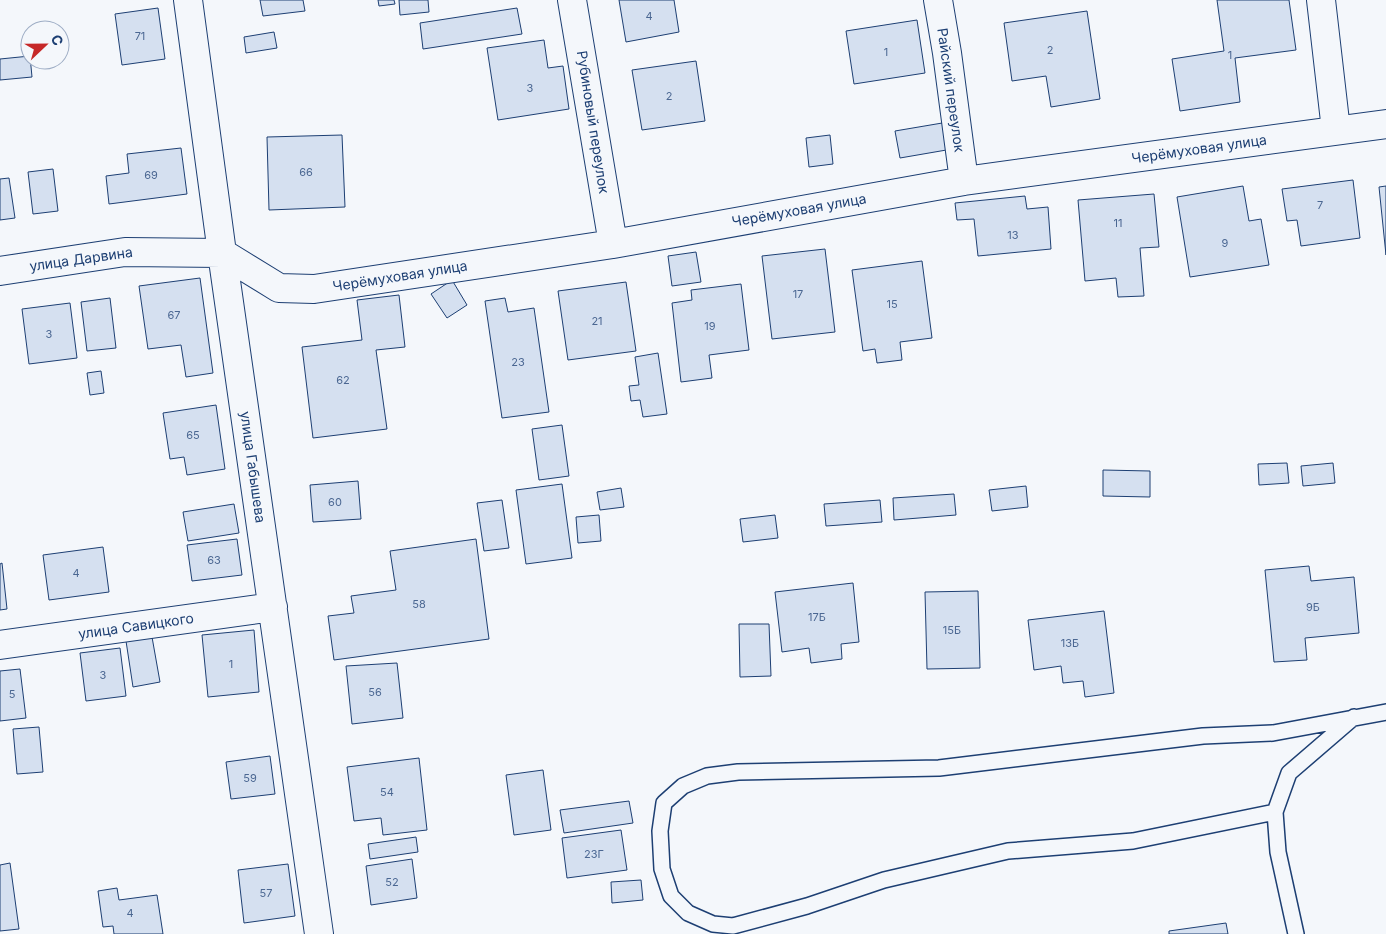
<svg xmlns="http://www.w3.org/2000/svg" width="1386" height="934" viewBox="0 0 1386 934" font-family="Inter,sans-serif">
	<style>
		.building { fill: #d5e0f0; stroke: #1d3f73 }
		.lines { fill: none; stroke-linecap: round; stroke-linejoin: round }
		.service-casing { stroke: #1d3f73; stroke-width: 18 }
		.minor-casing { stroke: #1d3f73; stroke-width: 30 }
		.service { stroke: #f4f7fb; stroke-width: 15 }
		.minor { stroke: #f4f7fb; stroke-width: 28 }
		.labels { text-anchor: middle; stroke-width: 4; stroke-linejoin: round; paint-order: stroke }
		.number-label { font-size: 11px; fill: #4b6792 }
		.street-label { font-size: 14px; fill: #1d3f73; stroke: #f4f7fb }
	</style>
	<rect width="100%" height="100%" fill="#f4f7fb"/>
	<path class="building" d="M260,0H303L305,11L263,16Z
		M378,0H394L395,4L379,6Z
		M399,0H428L429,12L400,15Z
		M619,0H674L679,32L626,42Z
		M1217,0H1289L1296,50L1235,58L1240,102L1180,111L1172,59L1224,51Z
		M158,8L165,59L122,65L115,14Z
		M517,8L522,34L423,49L420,23Z
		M1087,11L1100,99L1051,107L1046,76L1012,81L1004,23Z
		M917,20L925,73L854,84L846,31Z
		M274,32L277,48L246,53L244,37Z
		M544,40L548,68L563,66L569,109L498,120L487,48Z
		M30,56L32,77L0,80V59Z
		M696,61L705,121L642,130L632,70Z
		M954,121L958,148L900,158L895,131Z
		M342,135L345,207L269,210L267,137Z
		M830,135L833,164L809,167L806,138Z
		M181,148L187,194L109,204L106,176L129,173L127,154Z
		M53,169L58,211L33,214L28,172Z
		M9,178L15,218L0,220V179Z
		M1353,180L1360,238L1301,246L1297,220L1287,221L1282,189Z
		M1243,186L1249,221L1261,219L1269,265L1190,277L1177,197Z
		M1386,186V255L1379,187Z
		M1154,194L1159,247L1140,248L1144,296L1118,297L1116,278L1085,281L1078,200Z
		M1025,196L1027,209L1048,207L1051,249L978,256L974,219L957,220L955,203Z
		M825,249L835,332L772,339L762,256Z
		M696,252L701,282L672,286L668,256Z
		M922,261L932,338L900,342L902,360L877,363L875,349L863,351L852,270Z
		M200,278L213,373L186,377L181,345L148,349L139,286Z
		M452,280L467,305L447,318L431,294Z
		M626,282L636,351L568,360L558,291Z
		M741,284L749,350L709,355L712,378L681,382L672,303L692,300L691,290Z
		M399,295L405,347L376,350L387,429L313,438L302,347L362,340L357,300Z
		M110,298L116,348L87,351L81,302Z
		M505,298L508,312L534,308L549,412L502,418L485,301Z
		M70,303L77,358L29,364L22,309Z
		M658,353L667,414L643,417L640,400L631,401L629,386L639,385L635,357Z
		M101,371L104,393L90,395L87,373Z
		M216,405L225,469L187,475L184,457L170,459L163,413Z
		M562,425L569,476L539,480L532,429Z
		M1287,463L1289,483L1259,485L1258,464Z
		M1333,463L1335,483L1303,486L1301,466Z
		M1103,470L1150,471V497L1103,496Z
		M358,481L361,519L313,522L310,485Z
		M562,484L572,558L526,564L516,490Z
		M1026,486L1028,507L992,511L989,490Z
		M621,488L624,507L600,510L597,492Z
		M954,494L956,515L894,520L893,498Z
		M502,500L509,548L484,551L477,503Z
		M880,500L882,522L826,526L824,504Z
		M234,504L239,533L188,541L183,512Z
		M599,515L601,541L578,543L576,517Z
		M775,515L778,538L743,542L740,519Z
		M237,539L242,575L192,581L187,545Z
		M476,539L489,639L334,660L328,616L354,613L351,596L396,590L390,551Z
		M103,547L109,592L49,600L43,555Z
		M2,563L7,609L0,610V564Z
		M1309,566L1311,581L1354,577L1359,633L1305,638L1307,660L1274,662L1265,570Z
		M853,583L859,642L841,644L842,659L811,663L809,648L782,652L775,592Z
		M978,591L980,668L927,669L925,592Z
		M1104,611L1114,693L1085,697L1083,681L1063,683L1061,666L1034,670L1028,620Z
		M739,624H769L771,676L740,677Z
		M254,630L259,692L208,697L202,635Z
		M152,637L160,682L133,687L126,641Z
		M120,648L126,696L86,701L80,653Z
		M397,663L403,718L352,724L346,666Z
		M20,669L26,718L0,721V671Z
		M39,727L43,772L17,774L13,729Z
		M270,756L275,794L231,799L226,762Z
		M419,758L427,830L383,835L381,818L354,821L347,767Z
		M543,770L551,830L514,835L506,775Z
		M629,801L633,823L564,833L560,810Z
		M621,830L627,870L567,878L562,838Z
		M416,837L418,852L370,859L368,844Z
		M412,859L417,898L371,905L366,866Z
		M10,863L19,929L0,931V865Z
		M288,864L295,916L244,923L238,870Z
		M641,880L643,900L612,903L611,882Z
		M117,888L119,900L157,895L163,934H114L113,926L103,927L98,891Z
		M1226,923L1228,934H1169V931Z"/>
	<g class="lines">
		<defs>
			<path id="service" d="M1275,812L1133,841L1008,851L884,880L807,906L733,926L713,924L688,913L671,896L662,869L660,831L664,803L683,786L707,776L738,772L939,768L1203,736L1273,733L1386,712
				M1296,934L1278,852L1275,812L1289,773L1354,717"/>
			<path id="minor" d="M188,0L222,253L319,934
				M572,0L613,244
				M938,0L947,53L964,181
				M1321,0L1336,130
				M0,271L125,252L222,253L279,288L314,289L613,244L964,181L1386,124
				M0,645L273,607"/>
		</defs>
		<use href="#service" class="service-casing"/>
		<use href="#minor" class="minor-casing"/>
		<use href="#service" class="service"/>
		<use href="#minor" class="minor"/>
	</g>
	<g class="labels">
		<g class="number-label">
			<text x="649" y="20">4</text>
			<text x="140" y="40">71</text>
			<text x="1050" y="54">2</text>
			<text x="886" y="56">1</text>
			<text x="1230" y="59">1</text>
			<text x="530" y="92">3</text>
			<text x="669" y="100">2</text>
			<text x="306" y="176">66</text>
			<text x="151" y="179">69</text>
			<text x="1320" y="209">7</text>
			<text x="1118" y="227">11</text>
			<text x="1013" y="239">13</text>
			<text x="1225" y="247">9</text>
			<text x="798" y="298">17</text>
			<text x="892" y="308">15</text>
			<text x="174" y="319">67</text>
			<text x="597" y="325">21</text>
			<text x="710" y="330">19</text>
			<text x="49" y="338">3</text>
			<text x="518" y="366">23</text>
			<text x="343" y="384">62</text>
			<text x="193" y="439">65</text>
			<text x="335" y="506">60</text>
			<text x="214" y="564">63</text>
			<text x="76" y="577">4</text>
			<text x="419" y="608">58</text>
			<text x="1313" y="611">9Б</text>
			<text x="817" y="621">17Б</text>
			<text x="952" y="634">15Б</text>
			<text x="1070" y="647">13Б</text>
			<text x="231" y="668">1</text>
			<text x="103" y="679">3</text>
			<text x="375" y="696">56</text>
			<text x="12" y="698">5</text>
			<text x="250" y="782">59</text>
			<text x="387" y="796">54</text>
			<text x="594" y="858">23Г</text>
			<text x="392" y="886">52</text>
			<text x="266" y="897">57</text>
			<text x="130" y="917">4</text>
		</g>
		<g class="street-label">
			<text transform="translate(951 90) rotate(82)" y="5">Райский переулок</text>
			<text transform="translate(593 122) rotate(81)" y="5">Рубиновый переулок</text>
			<text transform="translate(1199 149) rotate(-8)" y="5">Черёмуховая улица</text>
			<text transform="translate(799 210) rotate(-10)" y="5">Черёмуховая улица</text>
			<text transform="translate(81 259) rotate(-8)" y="5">улица Дарвина</text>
			<text transform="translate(400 276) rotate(-9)" y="5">Черёмуховая улица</text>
			<text transform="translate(253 467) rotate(82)" y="5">улица Габышева</text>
			<text transform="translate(136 626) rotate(-8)" y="5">улица Савицкого</text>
		</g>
	</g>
	<g transform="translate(45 45) rotate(68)"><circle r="24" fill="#f4f7fb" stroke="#9eadc5"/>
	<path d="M0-4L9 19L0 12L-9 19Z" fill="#c62828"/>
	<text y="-8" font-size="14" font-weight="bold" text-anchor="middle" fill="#1d3f73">С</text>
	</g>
</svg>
